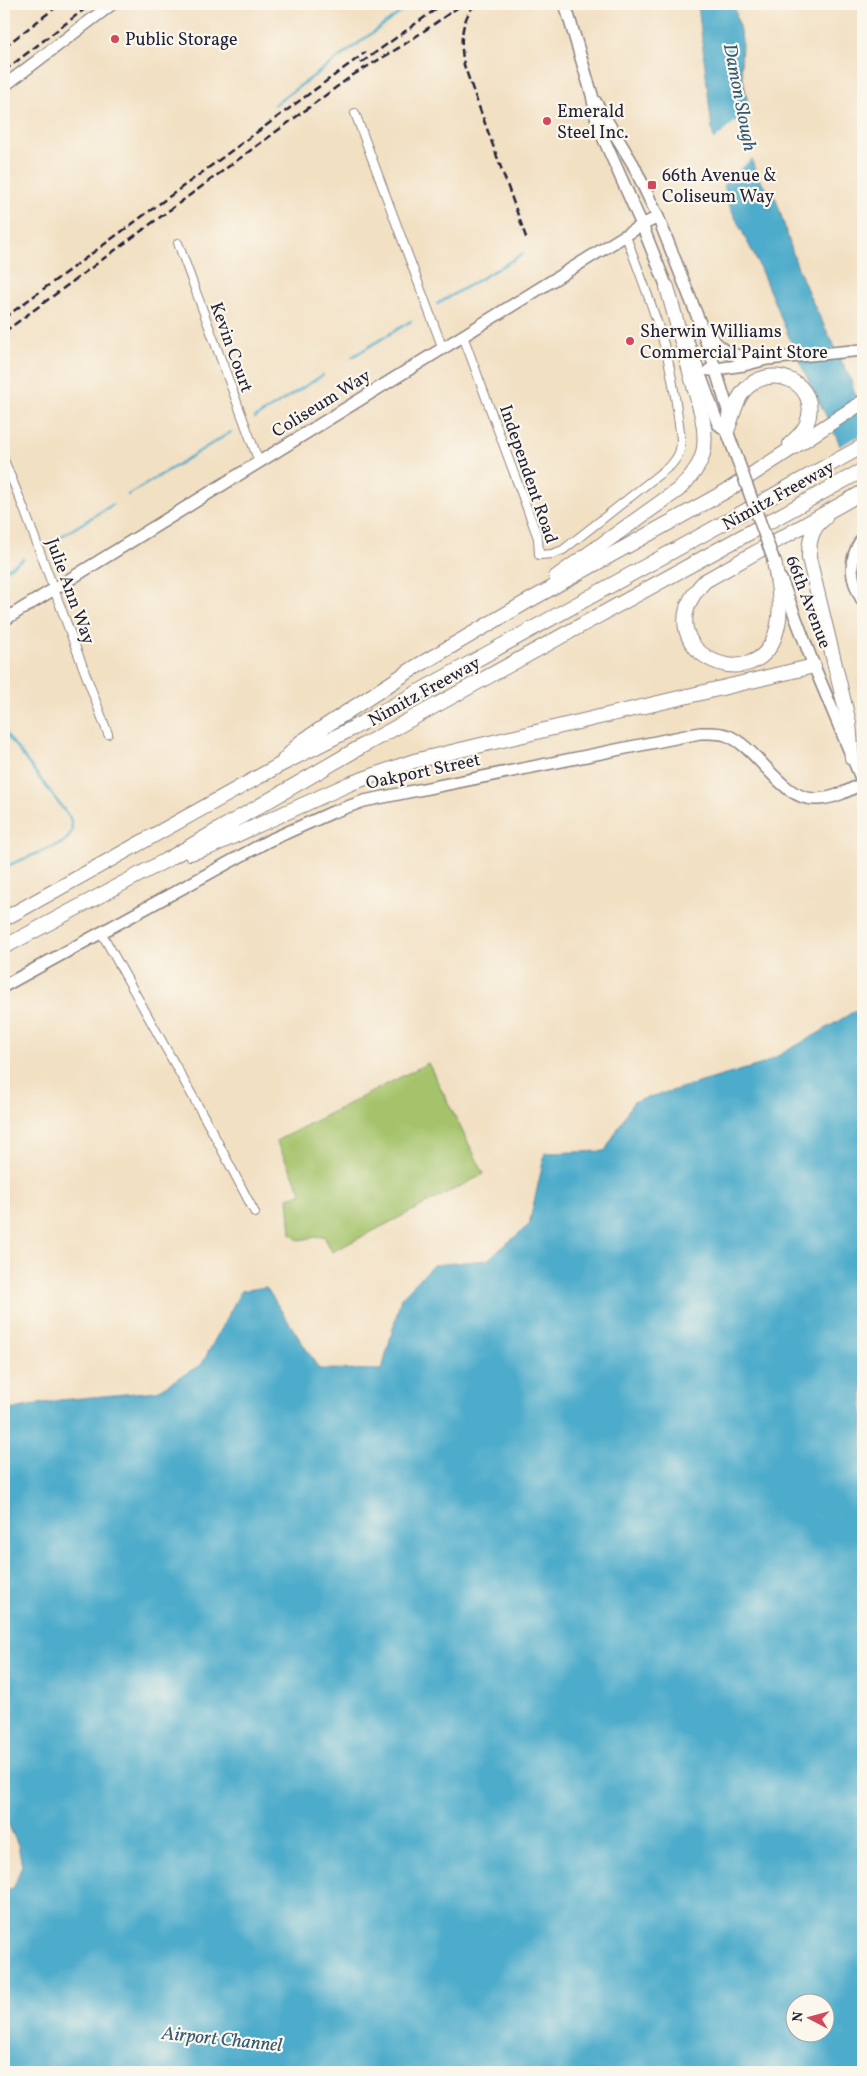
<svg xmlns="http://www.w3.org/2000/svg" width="867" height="2076" viewBox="0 0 867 2076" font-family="Vollkorn,serif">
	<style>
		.green { fill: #a4c36b; stroke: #637253 }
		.water { fill: #4daccb; stroke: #386783; fill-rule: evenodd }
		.pier { fill: #f2e0c3 }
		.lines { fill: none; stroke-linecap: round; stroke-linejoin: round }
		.stream { stroke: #4daccb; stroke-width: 2.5 }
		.street-casing { stroke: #8a817f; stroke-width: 10 }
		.secondary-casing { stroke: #8a817f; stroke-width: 14 }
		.highway-casing { stroke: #8a817f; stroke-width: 16 }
		.street { stroke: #fff; stroke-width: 8 }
		.secondary { stroke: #fff; stroke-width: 11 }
		.highway { stroke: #fff; stroke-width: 14 }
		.rail { stroke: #22223b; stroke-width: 2.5; stroke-dasharray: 8 4; stroke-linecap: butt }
		.secondary-bridge-casing { stroke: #8a817f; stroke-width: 14; stroke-linecap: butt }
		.secondary-bridge { stroke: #fff; stroke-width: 11 }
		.poi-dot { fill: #d1495b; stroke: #fbf7ec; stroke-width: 2 }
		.labels { text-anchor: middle; stroke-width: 4.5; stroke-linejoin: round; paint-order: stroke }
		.poi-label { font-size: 18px; fill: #22223b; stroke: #fbf7ec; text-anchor: start }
		.street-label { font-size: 18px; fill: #22223b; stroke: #fbf7ec }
		.water-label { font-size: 19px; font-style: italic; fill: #335975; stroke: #fbf7ec }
	</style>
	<rect width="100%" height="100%" fill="#fbf7ec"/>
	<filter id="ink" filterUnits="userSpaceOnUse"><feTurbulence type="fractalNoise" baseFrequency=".02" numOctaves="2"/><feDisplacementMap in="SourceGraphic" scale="10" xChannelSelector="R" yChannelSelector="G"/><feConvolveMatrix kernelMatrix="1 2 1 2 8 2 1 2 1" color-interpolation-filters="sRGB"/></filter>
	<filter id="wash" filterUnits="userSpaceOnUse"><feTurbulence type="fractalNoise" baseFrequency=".0096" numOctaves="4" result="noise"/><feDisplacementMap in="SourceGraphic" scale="20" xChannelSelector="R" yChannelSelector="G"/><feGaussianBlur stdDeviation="1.12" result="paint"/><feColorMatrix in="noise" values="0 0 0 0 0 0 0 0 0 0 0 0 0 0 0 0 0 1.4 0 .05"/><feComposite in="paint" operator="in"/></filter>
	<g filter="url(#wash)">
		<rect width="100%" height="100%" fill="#f2e0c3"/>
		<path class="green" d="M428,1063L484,1174L332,1252L324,1236L298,1240L291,1234L288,1198L302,1193L276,1141Z"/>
		<path class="water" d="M698,4H734L742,40L741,68L747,99L751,156L757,177L776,199L796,263L811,299L850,378L863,420V516L859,507L838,440L800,363L756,259L730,207L723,181L712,129Z
			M863,1006V2072H4V1893L14,1887L22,1865L18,1845L8,1824L4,1805V1411L60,1400L157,1391L202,1364L241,1291L266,1287L319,1369L382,1370L401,1298L433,1265L487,1260L529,1225L545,1153L605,1151L633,1102L763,1064L817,1034ZM794,2004H824V2034H794Z"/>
		<path class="pier" d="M750,108L754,157L721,186L712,142Z
			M863,434V484L851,490L838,447Z"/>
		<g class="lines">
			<path class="stream" d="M274,105L412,4
				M437,304L523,254
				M352,357L411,321
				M255,418L323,375
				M128,495L231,432
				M52,542L112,505
				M4,571L23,559
				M4,731L70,818C74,829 72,836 62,843L4,867"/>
		</g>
	</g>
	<g filter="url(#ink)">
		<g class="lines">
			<defs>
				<path id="street" d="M355,113L443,349
					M178,243L259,462
					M463,336L538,538L539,555L552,554L563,550L671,465C679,456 681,450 681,439C677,410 674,381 666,352C656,313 640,275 626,236
					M4,460L24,509L108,734
					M101,932L212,1131L255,1213"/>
				<path id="secondary" d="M565,4L592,95L598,126L642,225L670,295
					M4,86L112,4
					M595,101L633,164L658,217L700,323L715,368L728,410L727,431L738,461
					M703,328C724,353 725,356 758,358
					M684,331L718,424L727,431
					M709,370L744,365L767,359L863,350
					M863,537C847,561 850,578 863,602
					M781,579L814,666L863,783
					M4,620L642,225L658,217
					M4,986L268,841L333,812L364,801L700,733C709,733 718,732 726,735C759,747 780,800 816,799C833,799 848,791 863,783"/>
				<path id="highway" d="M727,431C732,419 735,402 743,392C769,359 822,383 807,423C804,432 796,438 790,444
					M825,518C811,528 809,541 809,558L849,723L852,758
					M774,561C778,583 783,607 777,629C758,706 639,647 705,581L863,492
					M556,577L678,490C703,466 709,450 702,416L667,287
					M284,760L301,742L414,668L523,604L728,490L863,402
					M190,853L210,847L349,784L414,761L814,666
					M4,919L278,766L353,728L863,446
					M4,947L170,858L364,745L863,470"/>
			</defs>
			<use href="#street" class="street-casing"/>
			<use href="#secondary" class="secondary-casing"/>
			<use href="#highway" class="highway-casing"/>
			<use href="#street" class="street"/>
			<use href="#secondary" class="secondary"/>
			<use href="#highway" class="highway"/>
			<path class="rail" d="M475,4C460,22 460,43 464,65L527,240
				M4,47L60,4
				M361,63L443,4
				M4,71L91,4
				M4,318L366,52
				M4,332L353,75L402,46L463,4"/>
			<defs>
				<path id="secondary-bridge" d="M738,461L774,561"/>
			</defs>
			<use href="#secondary-bridge" class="secondary-bridge-casing"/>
			<use href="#secondary-bridge" class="secondary-bridge"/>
		</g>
	</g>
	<g class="poi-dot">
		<circle cx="115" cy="39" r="5"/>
		<circle cx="547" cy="121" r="5"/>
		<rect x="647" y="180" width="10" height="10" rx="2.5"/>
		<circle cx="630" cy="341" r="5"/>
	</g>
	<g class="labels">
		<g class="poi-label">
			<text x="125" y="45">Public Storage</text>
			<text x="557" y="117">Emerald<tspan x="557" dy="21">Steel Inc.</tspan></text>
			<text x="662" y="181">66th Avenue &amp;<tspan x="662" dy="21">Coliseum Way</tspan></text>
			<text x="640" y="337">Sherwin Williams<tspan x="640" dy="21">Commercial Paint Store</tspan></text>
		</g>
		<g class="street-label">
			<text transform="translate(232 347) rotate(70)" y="6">Kevin Court</text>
			<text transform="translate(321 403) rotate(-32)" y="6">Coliseum Way</text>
			<text transform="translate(529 474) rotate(71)" y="6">Independent Road</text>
			<text transform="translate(778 495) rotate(-29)" y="6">Nimitz Freeway</text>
			<text transform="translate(71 591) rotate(70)" y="6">Julie Ann Way</text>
			<text transform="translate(809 602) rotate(69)" y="6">66th Avenue</text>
			<text transform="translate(424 691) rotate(-29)" y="6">Nimitz Freeway</text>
			<text transform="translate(423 771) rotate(-12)" y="6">Oakport Street</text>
		</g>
		<g class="water-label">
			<text transform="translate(741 97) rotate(79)" y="7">Damon Slough</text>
			<text transform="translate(222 2038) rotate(6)" y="7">Airport Channel</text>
		</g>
	</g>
	<rect width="867" height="2076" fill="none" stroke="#fbf7ec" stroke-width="20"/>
	<g transform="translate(810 2018) rotate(276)"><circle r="24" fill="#fbf7ec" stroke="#a4a2a5"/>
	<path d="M0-4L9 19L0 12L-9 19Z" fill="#d1495b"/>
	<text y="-8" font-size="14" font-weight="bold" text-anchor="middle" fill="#22223b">N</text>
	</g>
</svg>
